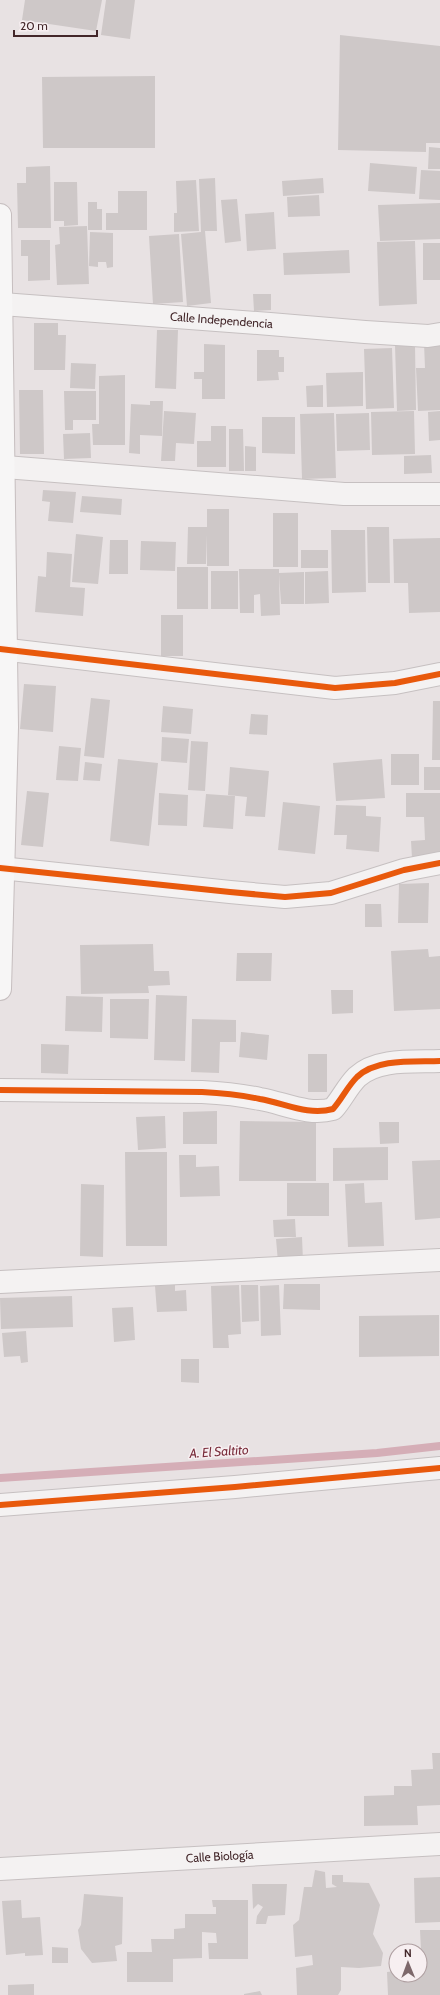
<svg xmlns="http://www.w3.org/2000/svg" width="440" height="1995" viewBox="0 0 440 1995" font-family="Cabin,sans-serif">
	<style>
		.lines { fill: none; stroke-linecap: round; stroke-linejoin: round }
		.stream { stroke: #d5aeb7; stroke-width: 8 }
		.building { fill: #cec8c8 }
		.minor-casing { stroke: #c6c0c1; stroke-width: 24 }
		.major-casing { stroke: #c6bebf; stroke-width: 24 }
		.minor { stroke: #f4f2f2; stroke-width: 22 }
		.major { stroke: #f7f6f6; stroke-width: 22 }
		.cycleway-casing { stroke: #f7eff1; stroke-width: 8 }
		.cycleway { stroke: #e8590c; stroke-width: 6 }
		.labels { text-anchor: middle; stroke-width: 3; stroke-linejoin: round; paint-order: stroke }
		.street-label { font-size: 12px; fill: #43272a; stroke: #f7eff1 }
		.water-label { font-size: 13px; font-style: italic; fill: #7a2e3c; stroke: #f7eff1 }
	</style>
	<rect width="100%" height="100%" fill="#e8e2e3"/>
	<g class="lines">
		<path class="stream" d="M0,1478L377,1453L440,1446"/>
	</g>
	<path class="building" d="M25,0H102L96,31L22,20Z
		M106,0H135L130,39L101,35Z
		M340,35L440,46V143H426V152L338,150Z
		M155,76V148H43L42,77Z
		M429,147L440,148V169H428Z
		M370,163L417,167L415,194L368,191Z
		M50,166L51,228H18L17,183H26V167Z
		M421,170L440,171V200L419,199Z
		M215,178L217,231H205L211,303L187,306L181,234L201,232L199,179Z
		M323,178L324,193L283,196L282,181Z
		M196,180L199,231L174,232V213H177L176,181Z
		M54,182H77L78,225L64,226V221H54Z
		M118,191H147V230H106V213H118Z
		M319,195L320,216L288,217L287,197Z
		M237,199L241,241L225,243L221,200Z
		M88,202H97V209H102V230H88Z
		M440,203V239L380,241L378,205Z
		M274,212L276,249L247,251L245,214Z
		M87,226L89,284L57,285L55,245L60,244L59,227Z
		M90,232L113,233V267L107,268L106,262H98V267L89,266Z
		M179,234L183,302L153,304L149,236Z
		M21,240H50V280L28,281V256H21Z
		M415,241L417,304L379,306L377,242Z
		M423,243H440V280H423Z
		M349,250L350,273L284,275L283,253Z
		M253,294H271V310L254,311Z
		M34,323H58V335H66L65,370H34Z
		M157,330H178L176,389L155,388Z
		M424,343H440V410L418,411L416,368H425Z
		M204,344L225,345V399H202V379H194V372H204Z
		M395,345H415L416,410L397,411Z
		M392,348L394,408L366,409L364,349Z
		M257,350H279V357H284V372H278L279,380L257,381Z
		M71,363L96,364L95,389L70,388Z
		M363,372V406L327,407L326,373Z
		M125,375V445H93L92,424H99V376Z
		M323,385V407H307L306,386Z
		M19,390H43L44,454H20Z
		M64,391H96V420H73V430H65Z
		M150,401H163L162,436L140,435V454L129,453L131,404L150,405Z
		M164,411L196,413L194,444L176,443L175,461H161Z
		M414,411L415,454L372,455L371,412Z
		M440,411V440L429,441L428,412Z
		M334,413L336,478L302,479L300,414Z
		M369,413L370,450L337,451L336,414Z
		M262,417H295V454L262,453Z
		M211,426H226V467H197V441H211Z
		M229,429H243L244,471H229Z
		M90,433L91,458L64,459L63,434Z
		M245,446L256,447V471H245Z
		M431,455L432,473L404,474V456Z
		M43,490L76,492L73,523L48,521L50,502L42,501Z
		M82,496L122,499L121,515L80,512Z
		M207,509H229V566H207V535L206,564H187L188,527H207Z
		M273,513H298V567H273Z
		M367,527H389L390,583H368Z
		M331,530H365L366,592L332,593Z
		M76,534L103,537L98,584L72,582Z
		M440,538V612L409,613L408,583H394L393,539Z
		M110,540H128V574H109Z
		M141,541L176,542L175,571L140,570Z
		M301,550H328V568H301Z
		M47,552L72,554L70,587L85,588L83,616L35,612L38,576L46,577Z
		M177,567H208V609H177Z
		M239,569H279V573L304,572V604H281L279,574L280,615L261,616L260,594L254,595V613H240Z
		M211,571H238V609H211Z
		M328,571L329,603L305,604V572Z
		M161,615H183V656H161Z
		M24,684L56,686L53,732L20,729Z
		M91,698L110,700L104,758L84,756Z
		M433,701H440V760H432Z
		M163,706L193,709L191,734L161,732Z
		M251,714L268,715L267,735L249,734Z
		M162,737L189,739L187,763L161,761Z
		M191,741L208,742L205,791L188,790Z
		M59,746L81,748L78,781L56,780Z
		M391,754H419V785H391Z
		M118,759L158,763L149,846L110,841Z
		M382,759L385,798L336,801L333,763Z
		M85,762L102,764L100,781L83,780Z
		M230,767L269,771L265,817L245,816L247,797L228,795Z
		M424,767H440V790H424Z
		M27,791L49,793L43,847L21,845Z
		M159,793L188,795L187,826L158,825Z
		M406,793H440V856L412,858L411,841L425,840L424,817H406Z
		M206,794L235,796L233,829L203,827Z
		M283,802L320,806L315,854L278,850Z
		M336,805L366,806V816L381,817L379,852L346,849L347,835H334Z
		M429,883L428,923H398L399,884Z
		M365,904H381L382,927H365Z
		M153,944L154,971H169L170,985L148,986L149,993L81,994L80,945Z
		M428,949L429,957L440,956V1009L394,1011L391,951Z
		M237,953H272L271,981H236Z
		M331,990H353V1013L332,1014Z
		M156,995L187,996L185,1061L154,1060Z
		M66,996L103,997L102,1032L65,1031Z
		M110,999H149L148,1039L110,1038Z
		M192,1019L236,1020V1042H220L219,1073L191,1072Z
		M241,1032L269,1035L267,1060L239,1057Z
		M41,1044L69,1045L68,1074L41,1073Z
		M308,1054H327V1092H308Z
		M217,1111V1144H183V1112Z
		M165,1116L166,1148L138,1150L136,1117Z
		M240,1121L316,1122V1181H239Z
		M379,1122H399V1143L380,1144Z
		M388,1147V1180L333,1181V1148Z
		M125,1152H167V1246H126Z
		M179,1155H196V1167L219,1166L220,1196L180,1197Z
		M440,1160V1218L415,1220L412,1161Z
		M287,1183H329V1216H287Z
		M364,1183L365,1203L382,1202L384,1246L348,1247L345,1184Z
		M81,1184L104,1185L103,1257L80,1256Z
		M295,1219L296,1237H274L273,1220Z
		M302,1237L303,1261L278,1262L276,1239Z
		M284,1284H320V1310L283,1309Z
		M175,1285V1291L186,1290L187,1311L157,1312L155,1286Z
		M239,1285L241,1334L228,1335L229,1348H213L211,1286Z
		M241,1285H258L259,1321L242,1322Z
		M279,1285L281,1335L261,1336L260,1286Z
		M72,1296L73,1327L1,1329L0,1298Z
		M133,1307L135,1340L114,1342L112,1308Z
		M439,1315V1356L359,1357V1316Z
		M26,1331L28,1362L21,1363L20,1356L4,1357L2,1333Z
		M181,1359H199V1383L181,1382Z
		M432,1753H440V1805L417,1806L418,1825L364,1826V1796L394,1795V1786H412L411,1770L433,1769Z
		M315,1870L325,1872L326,1888L337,1887L332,1884V1875H343V1882L369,1883L380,1905L373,1934L383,1953L381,1966L359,1968L341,1967V1990L338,1995H297L296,1968L313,1965L312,1955L295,1957L293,1925L299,1920L304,1887H312Z
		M440,1877V1922L415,1923L414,1878Z
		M252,1884H287L285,1915L268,1916L266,1924H256L257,1916L263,1907L258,1904L253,1909Z
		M84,1894L123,1897L122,1944L115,1946L117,1961L92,1963L81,1949L78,1930L81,1925Z
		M21,1900L22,1918L40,1917L43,1955L25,1956V1953L6,1955L2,1901Z
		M212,1900H248V1959H209L208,1943H217L216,1933L202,1932V1958L173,1959V1982H127V1952H152L151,1939H174V1929L185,1928V1914H216V1907H213Z
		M420,1930H440V1995H388L387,1972L396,1971V1975H420V1970H422Z
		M52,1947L68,1948V1963H52Z
		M34,1984V1995H8V1985Z
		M260,1991L262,1995H244V1994Z"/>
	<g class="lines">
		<defs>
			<g id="minor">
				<path id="s1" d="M2,304L270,324L365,332L428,336L440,334"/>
				<path d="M5,467L344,494H440"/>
				<path d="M0,649L335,688L395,683L440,674"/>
				<path d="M0,868L230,892L285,897L331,893L404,870L440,863"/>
				<path d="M0,1090L202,1092C222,1093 241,1095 260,1099C284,1103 308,1116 333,1109C342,1099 347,1087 357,1077C377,1058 414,1062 440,1061"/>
				<path d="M0,1282L440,1260"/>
				<path d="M0,1505L235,1487L440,1468"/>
				<path id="s2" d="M0,1869L440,1844"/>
			</g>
			<path id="major" d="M0,215L7,727L0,989"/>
		</defs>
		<use href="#minor" class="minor-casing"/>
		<use href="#major" class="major-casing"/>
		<use href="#minor" class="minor"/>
		<use href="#major" class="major"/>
		<defs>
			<path id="cycleway" d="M0,649L335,688L395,683L440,674
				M0,868L230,892L285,897L331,893L404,870L440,863
				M0,1090L202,1092C222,1093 241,1095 260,1099C284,1103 308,1116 333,1109C342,1099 347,1087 357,1077C377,1058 414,1062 440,1061
				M0,1505L235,1487L440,1468"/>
		</defs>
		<use href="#cycleway" class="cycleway-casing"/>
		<use href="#cycleway" class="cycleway"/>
	</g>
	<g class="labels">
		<g class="street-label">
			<text dy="4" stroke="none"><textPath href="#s1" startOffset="220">Calle Independencia</textPath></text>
			<text dy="4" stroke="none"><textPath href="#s2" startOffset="220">Calle Biología</textPath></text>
		</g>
		<g class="water-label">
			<text transform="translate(219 1451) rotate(-4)" y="5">A. El Saltito</text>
		</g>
	</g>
	<g transform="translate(408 1963) rotate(359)"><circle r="19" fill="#f7eff1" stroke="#af9fa1"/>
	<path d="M0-3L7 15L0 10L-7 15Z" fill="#7d686b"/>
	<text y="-6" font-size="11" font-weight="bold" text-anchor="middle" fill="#43272a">N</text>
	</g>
	<path d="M14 30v6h83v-6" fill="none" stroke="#43272a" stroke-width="2"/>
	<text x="20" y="30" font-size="12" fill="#43272a" stroke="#f7eff1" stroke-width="3" paint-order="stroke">20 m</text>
</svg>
